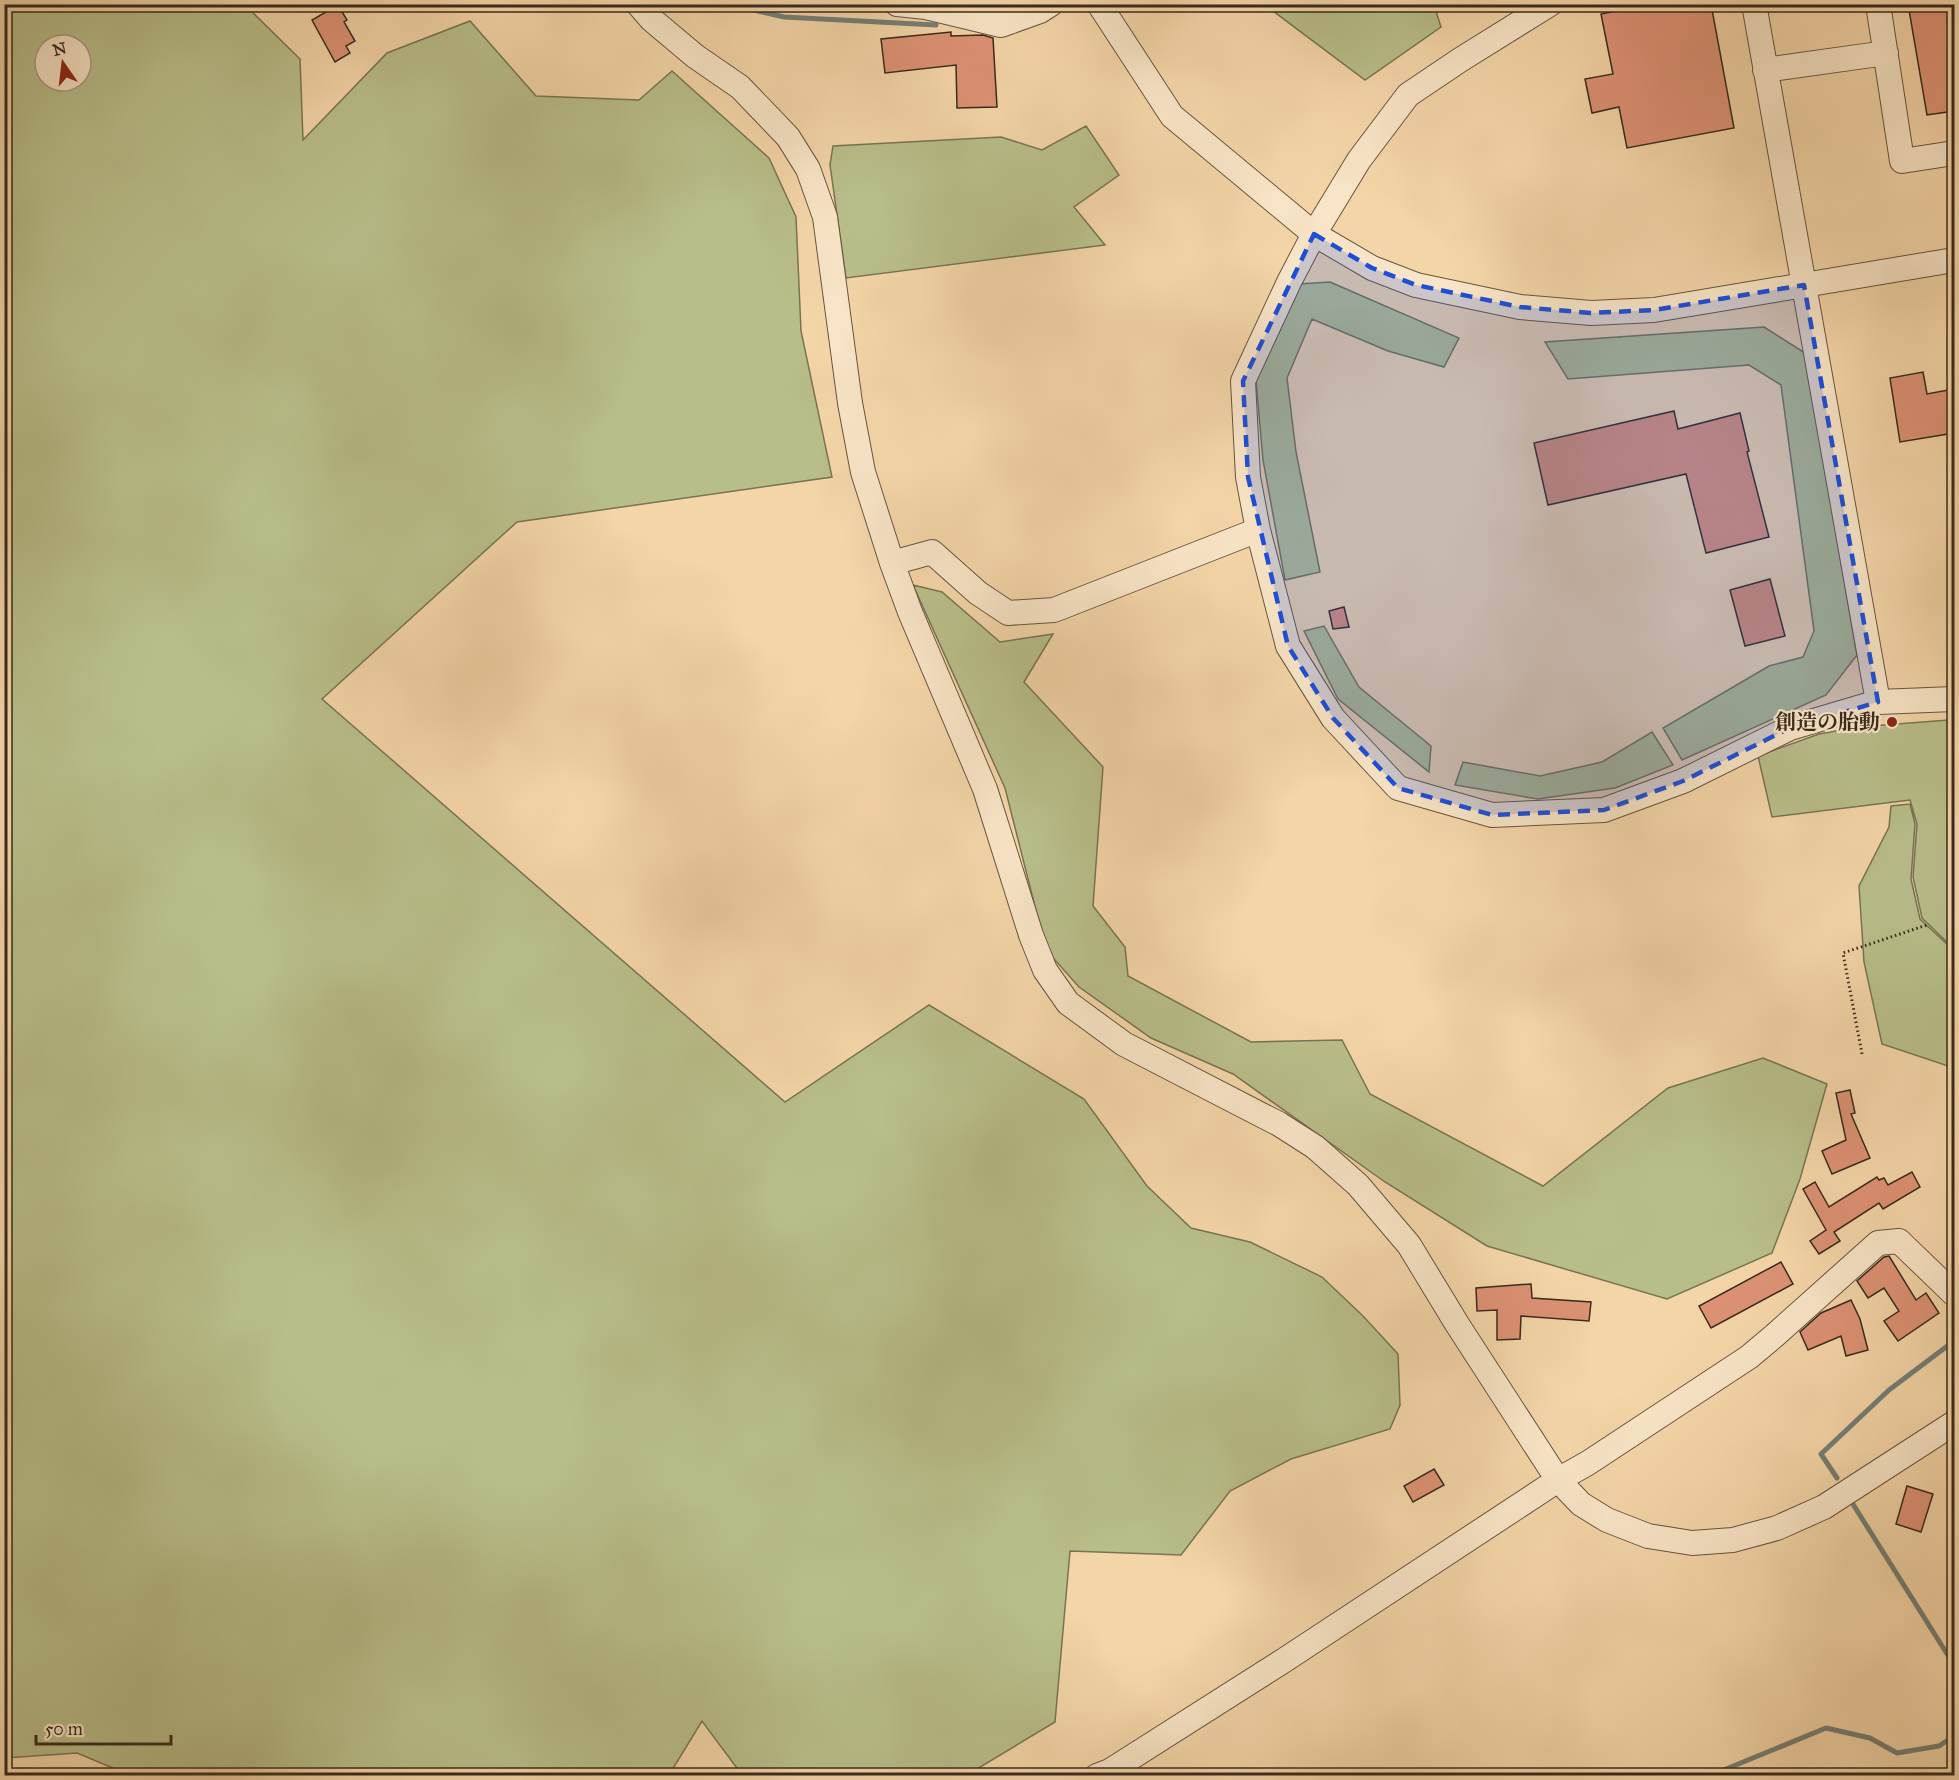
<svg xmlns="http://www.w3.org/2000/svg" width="1959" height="1780" viewBox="0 0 1959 1780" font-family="'IM FELL Great Primer','Noto Serif JP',serif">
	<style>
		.green { fill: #b8be8a; stroke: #787454; stroke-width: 1.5; fill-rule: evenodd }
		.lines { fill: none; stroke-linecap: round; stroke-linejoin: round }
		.stream { stroke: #757f76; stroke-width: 5 }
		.building { fill: #dd9275; stroke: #382a1e; stroke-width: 1.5 }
		.minor-casing { stroke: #675540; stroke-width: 26 }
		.path { stroke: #382a1e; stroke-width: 3; stroke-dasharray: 1.5 3; stroke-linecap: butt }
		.minor { stroke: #f8e4c6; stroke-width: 24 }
		.marked { fill: #1d4ed8; fill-opacity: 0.2; stroke: #1d4ed8; stroke-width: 4.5; stroke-dasharray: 12 8; stroke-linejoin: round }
		.poi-dot { fill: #8f2418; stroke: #f8e4c6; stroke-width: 2 }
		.labels { text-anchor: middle; stroke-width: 4.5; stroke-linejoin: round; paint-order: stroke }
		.poi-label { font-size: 21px; font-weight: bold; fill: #382a1e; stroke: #f8e4c6; text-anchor: end }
	</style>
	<rect width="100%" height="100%" fill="#f4d5a8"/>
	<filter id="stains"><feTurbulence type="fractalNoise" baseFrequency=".00333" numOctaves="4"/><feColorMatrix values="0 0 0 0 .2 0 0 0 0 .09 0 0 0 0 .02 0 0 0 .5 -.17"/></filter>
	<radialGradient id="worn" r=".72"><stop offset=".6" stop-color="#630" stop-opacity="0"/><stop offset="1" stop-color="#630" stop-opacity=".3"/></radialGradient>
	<path class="green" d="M5,4L245,5L300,59L303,140L387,53L470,21L536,96L639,100L672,71L769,158L796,217L801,331L832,477L517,522L322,699L785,1102L929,1005L1084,1099L1147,1186L1191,1228L1250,1242L1322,1277L1363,1316L1398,1354L1400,1405L1390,1429L1291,1459L1230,1491L1181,1555L1070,1551L1055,1722L967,1775H742L702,1721L669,1775L132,1776L77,1753L5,1758ZM45,45H81V81H45Z
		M1265,5H1434L1441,27L1365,80Z
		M1086,126L1119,175L1074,207L1105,245L846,278L830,165L833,146L1001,137L1042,150Z
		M1330,282L1459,338L1444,367L1388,351L1312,319L1287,378L1296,452L1320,572L1285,580L1263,460L1256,381L1299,284Z
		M1764,327L1805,353L1857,655L1826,695L1682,760L1663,728L1769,666L1803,657L1814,631L1781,385L1749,365L1568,379L1545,342Z
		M913,585L942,592L1000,642L1053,634L1024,682L1103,767L1093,906L1125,947L1128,976L1251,1042L1342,1040L1370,1094L1543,1186L1668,1088L1763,1058L1827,1084L1800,1179L1772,1253L1667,1299L1487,1246L1385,1182L1233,1074L1151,1038L1079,987L1046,950L1005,788Z
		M1324,626L1359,687L1431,746L1429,772L1338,699L1304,631Z
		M1948,720L1954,750V941L1947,942L1922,918L1913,877L1917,824L1910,800L1772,817L1758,756L1819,734L1858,727Z
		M1652,732L1673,765L1615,788L1538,799L1455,785L1463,762L1540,776L1602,762Z
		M1910,804L1915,824L1911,879L1920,919L1948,945L1954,944V1068L1882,1044L1864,962L1859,886L1889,827L1891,806Z"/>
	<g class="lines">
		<path class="stream" d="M728,4L784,17L936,25
			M1837,1478L1821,1454L1889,1390L1954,1341
			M1851,1501L1954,1665
			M1709,1776L1826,1728L1870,1738L1897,1753L1939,1746L1954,1736"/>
	</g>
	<path class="building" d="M1653,4H1711L1734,128L1627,148L1619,107L1592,113L1585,79L1613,74L1601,14Z
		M1908,4H1954V111L1927,115Z
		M338,5L347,20L344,22L355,41L346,46L350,53L335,62L312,20Z
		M951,32V36L983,35L993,38L997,107L957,108L956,65L885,73L881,39Z
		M1923,372L1927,394L1954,389V433L1900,442L1890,378Z
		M1674,411L1678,429L1740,413L1749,451L1747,452L1769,537L1706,553L1686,474L1548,505L1534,443Z
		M1770,579L1785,636L1745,646L1730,590Z
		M1344,607L1349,627L1333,629L1329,611Z
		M1850,1090L1855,1113L1851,1114L1870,1158L1832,1174L1822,1151L1846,1140L1836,1093Z
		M1912,1172L1920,1187L1883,1209L1879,1203L1834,1232L1840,1241L1819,1254L1810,1241L1826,1230L1803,1189L1815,1182L1829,1207L1877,1177L1879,1180L1884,1178L1888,1185Z
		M1889,1256L1916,1300L1926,1293L1939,1313L1898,1341L1884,1321L1899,1311L1884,1288L1868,1298L1857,1281L1884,1257Z
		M1781,1262L1793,1284L1711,1328L1699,1306Z
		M1531,1284L1532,1298L1591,1302L1589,1321L1521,1316L1520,1339L1497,1340V1310L1477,1311L1476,1288Z
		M1851,1300L1860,1319L1868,1350L1846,1356L1841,1336L1808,1350L1800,1332L1821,1313Z
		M1434,1469L1444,1485L1413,1502L1404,1486Z
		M1907,1486L1933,1494L1921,1532L1896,1524Z"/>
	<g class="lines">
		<defs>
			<path id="minor" d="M638,4L651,19L695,56L740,87L788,137L808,169L825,217L850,403L863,472L892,563L910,612L985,789L1031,935L1045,970L1068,1003L1124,1044L1279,1124L1315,1147L1358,1185L1409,1245L1457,1324L1558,1480L1581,1504L1607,1520L1648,1536L1692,1543L1733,1540L1777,1528L1824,1507L1954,1423
				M897,4L926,7L1001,25L1040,11L1051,4
				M1099,4L1172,116L1314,234L1372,268L1416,285L1520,307L1591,313L1654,310L1954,260
				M1550,4L1460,60L1408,95L1359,160L1314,234L1289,282L1243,381L1248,477L1258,530L1288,646L1333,718L1398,788L1492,815L1604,810L1683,781L1790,728L1878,702L1954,699
				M1754,4L1878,702
				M1878,4L1902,161L1954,153
				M1765,70L1886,53
				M892,563L932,552L978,593L1008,613L1054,610L1258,530
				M1097,1776L1110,1771L1283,1661L1558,1480L1588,1463L1749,1357L1774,1336L1878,1243L1899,1241L1954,1294"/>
		</defs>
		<use href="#minor" class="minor-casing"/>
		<path class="path" d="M1862,1054L1843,953L1927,925"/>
		<use href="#minor" class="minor"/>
	</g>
	<path class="marked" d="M1314,234L1372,268L1416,285L1520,307L1591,313L1654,310L1804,285L1878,702L1790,728L1683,781L1604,810L1492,815L1398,788L1333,718L1288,646L1248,477L1243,381Z"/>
	<circle class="poi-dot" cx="1892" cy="722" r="6"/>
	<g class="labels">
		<g class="poi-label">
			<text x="1880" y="729">創造の胎動</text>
		</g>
	</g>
	<rect width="1959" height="1780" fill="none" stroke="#f4d5a8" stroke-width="24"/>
	<rect x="6" y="6" width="1947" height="1768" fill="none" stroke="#382a1e" stroke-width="3"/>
	<rect x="12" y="12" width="1935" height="1756" fill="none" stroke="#382a1e" stroke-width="1.5"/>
	<g transform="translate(63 63) rotate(346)"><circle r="28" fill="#f8e4c6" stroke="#ab9a83" stroke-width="1.5"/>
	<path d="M0-4.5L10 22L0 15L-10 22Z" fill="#8f2418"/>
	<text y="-9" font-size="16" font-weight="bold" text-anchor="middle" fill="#382a1e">N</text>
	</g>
	<path d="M36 1735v9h135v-9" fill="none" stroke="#382a1e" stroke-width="3"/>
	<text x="45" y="1735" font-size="18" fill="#382a1e" stroke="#f8e4c6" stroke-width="4.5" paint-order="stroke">50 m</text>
	<rect width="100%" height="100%" filter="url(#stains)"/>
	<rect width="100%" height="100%" fill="url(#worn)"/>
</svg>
